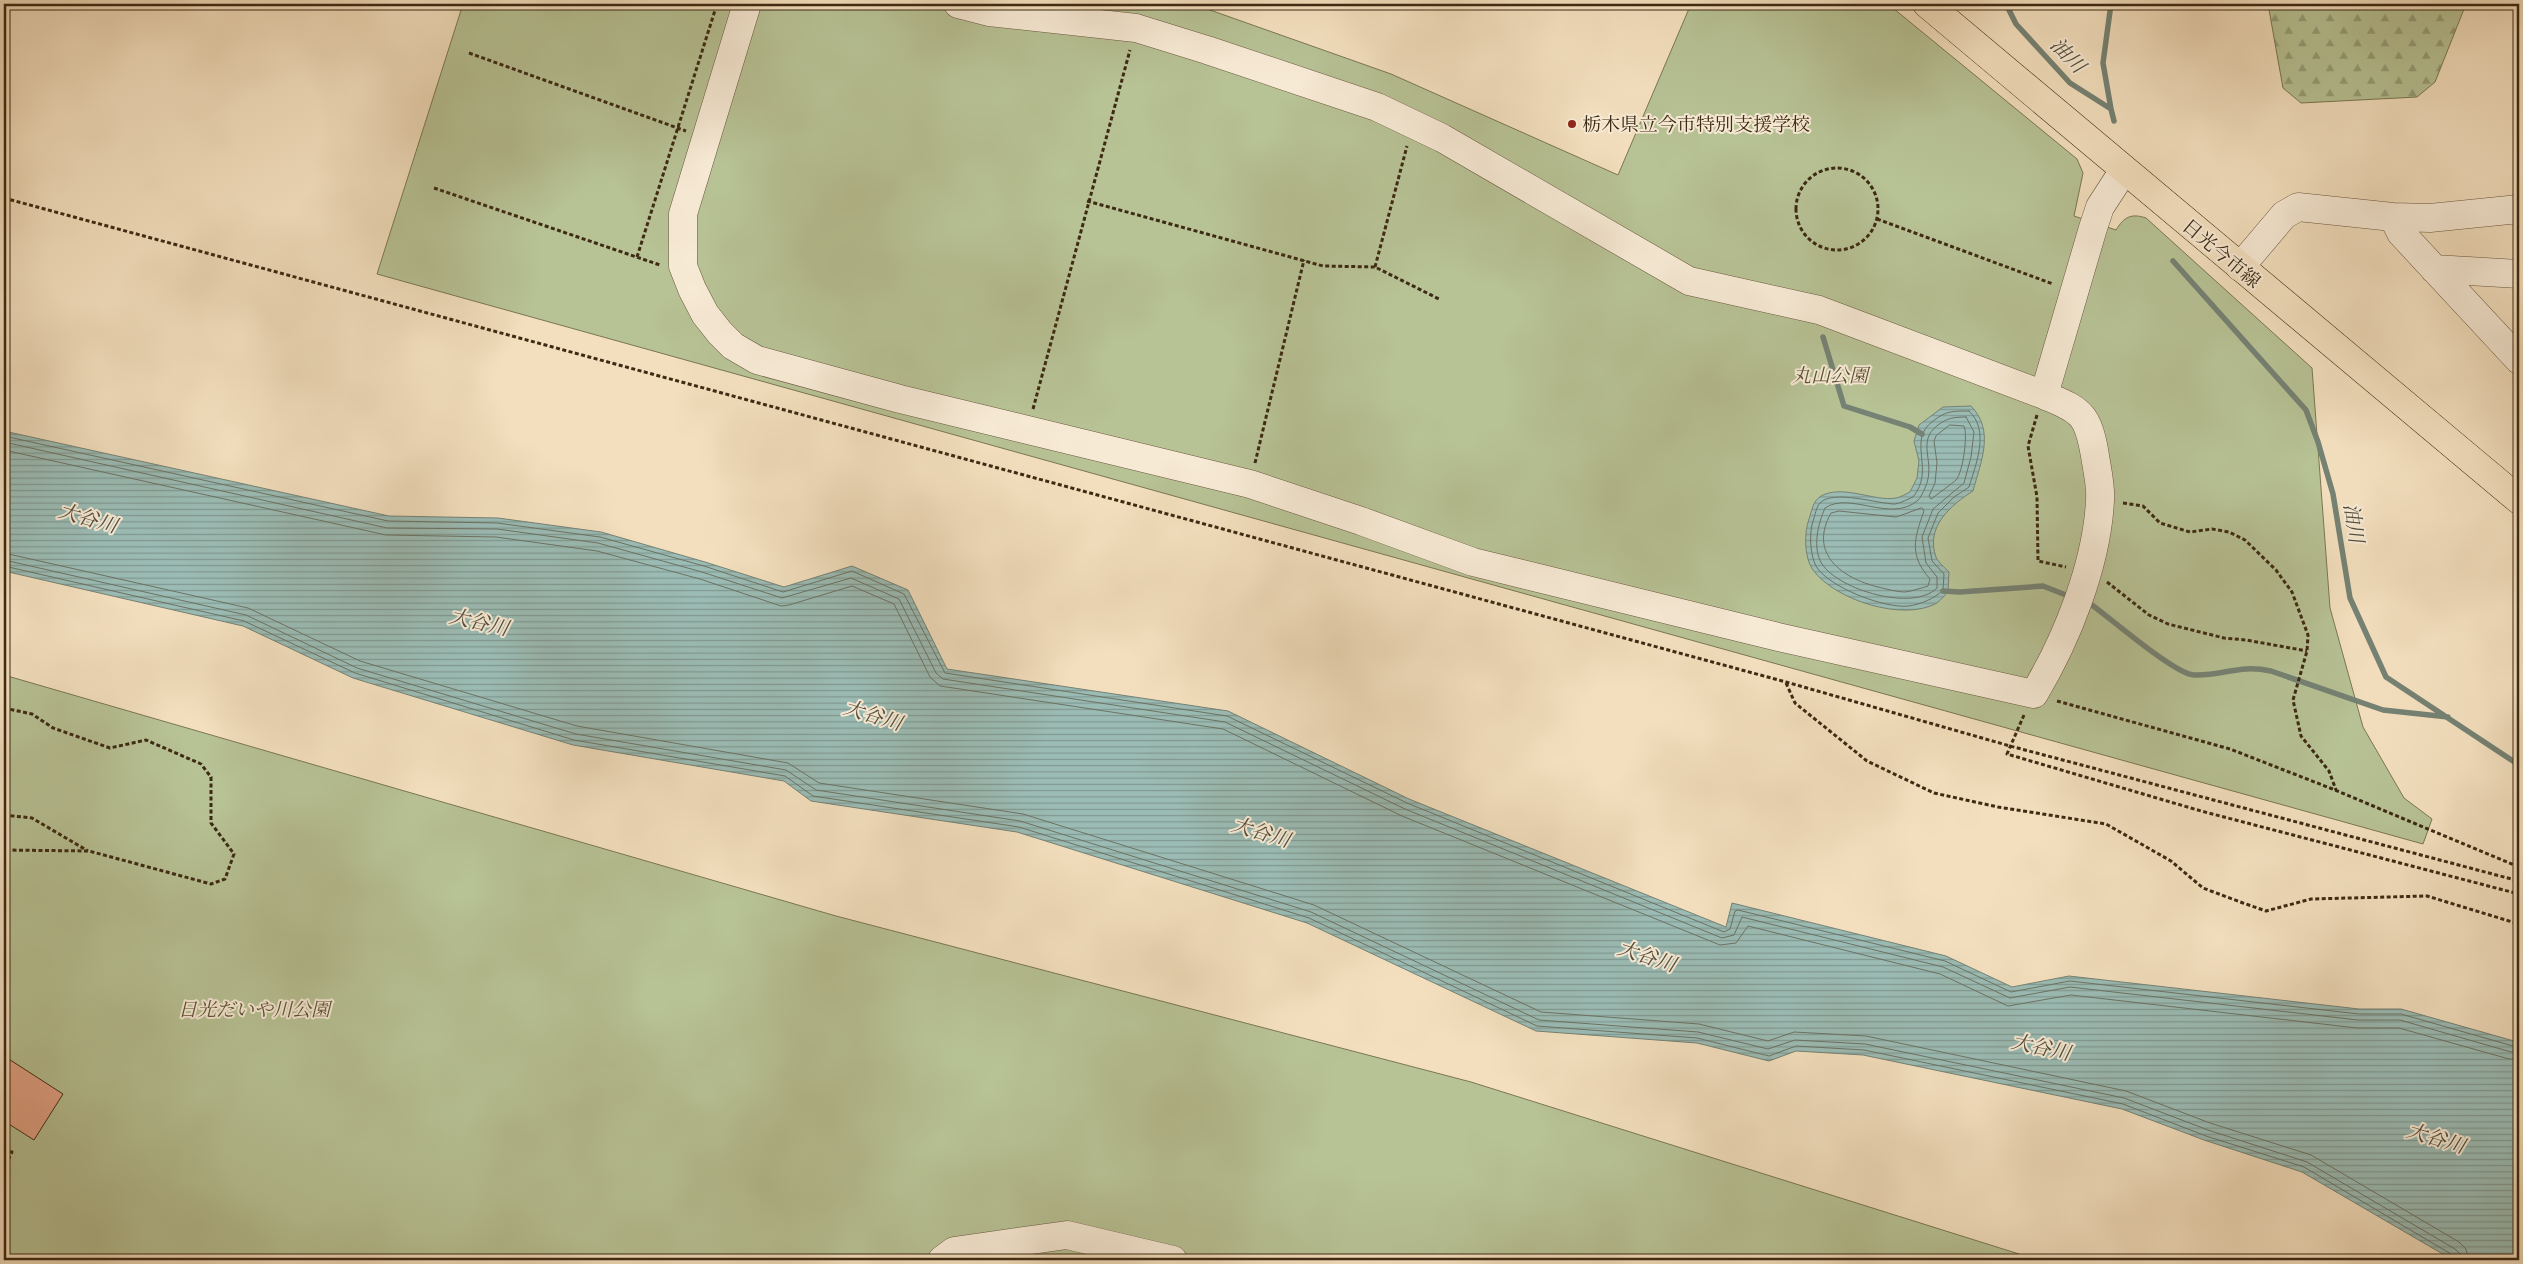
<svg xmlns="http://www.w3.org/2000/svg" width="2523" height="1264" viewBox="0 0 2523 1264" font-family="'IM FELL DW Pica','Noto Serif JP',serif">
	<style>
		.green { fill: #b7c295; stroke: #7a7654 }
		.forest { fill: url(#forest-firs); stroke: #7a7654 }
		.water { fill: url(#water-rules); stroke: #758274 }
		.lines { fill: none; stroke-linecap: round; stroke-linejoin: round }
		.shore { stroke: #6c7364; stroke-width: 1 }
		.stream { stroke: #758274; stroke-width: 5.5 }
		.building { fill: #e3a285; stroke: #3d2a13 }
		.minor-casing { stroke: #6a573e; stroke-width: 29 }
		.major-casing { stroke: #3d2a13; stroke-width: 29 }
		.path { stroke: #3d2a13; stroke-width: 3; stroke-dasharray: 4 2.5; stroke-linecap: butt }
		.minor { stroke: #f7ead5; stroke-width: 28 }
		.major { stroke: #f3dfbe; stroke-width: 28 }
		.poi-dot { fill: #8f2418; stroke: #f7ead5; stroke-width: 2 }
		.labels { text-anchor: middle; stroke-width: 4; stroke-linejoin: round; paint-order: stroke }
		.poi-label { font-size: 19px; fill: #3d2a13; stroke: #f7ead5; text-anchor: start }
		.street-label { font-size: 19px; fill: #3d2a13; stroke: #f7ead5 }
		.park-label { font-size: 19px; font-style: italic; fill: #5c5034; stroke: #f7ead5 }
		.water-label { font-size: 20px; font-style: italic; fill: #544e3c; stroke: #f7ead5 }
	</style>
	<defs>
		<pattern id="forest-firs" width="22" height="20" patternUnits="userSpaceOnUse" patternTransform="scale(1.25)"><rect width="22" height="20" fill="#b7c295"/><path d="M5 1l3.5 6h-7zM16 11l3.5 6h-7z" fill="#969e78"/></pattern>
		<pattern id="water-rules" width="6" height="5" patternUnits="userSpaceOnUse" patternTransform="scale(1.25)"><rect width="6" height="5" fill="#9bbcb5"/><path d="M0 2.5h6" fill="none" stroke="#809992"/></pattern>
	</defs>
	<rect width="100%" height="100%" fill="#f3dfbe"/>
	<filter id="stains"><feTurbulence type="fractalNoise" baseFrequency=".004" numOctaves="4"/><feColorMatrix values="0 0 0 0 .2 0 0 0 0 .09 0 0 0 0 .02 0 0 0 .5 -.17"/></filter>
	<radialGradient id="worn" r=".72"><stop offset=".6" stop-color="#630" stop-opacity="0"/><stop offset="1" stop-color="#630" stop-opacity=".3"/></radialGradient>
	<path class="green" d="M463,4H1193L1391,74L1618,175L1691,4H1888L2077,159L2083,173L2074,216L2116,230C2124,217 2131,213 2146,218L2312,368L2330,608L2363,727L2404,798L2432,819L2423,844L377,274Z
		M4,675L836,916L1471,1082L2019,1254L2024,1260H4Z"/>
	<path class="forest" d="M2268,4H2466L2435,82L2417,97L2301,103L2283,88Z"/>
	<path class="water" d="M1971,406C1995,431 1981,461 1973,491C1951,505 1925,527 1936,557C1938,562 1945,568 1949,572L1948,592C1945,595 1941,600 1937,603C1903,622 1835,600 1813,570C1804,558 1804,532 1809,519C1812,510 1813,501 1821,496C1843,484 1875,502 1896,498C1901,497 1906,494 1910,492L1917,478L1919,461L1914,441L1919,425L1943,407Z
		M4,431L389,516L498,518L601,532L705,562L784,587L852,566L908,590L947,669L1228,711L1409,799L1726,927L1732,903L1946,956L2012,987L2069,976L2359,1009H2401L2514,1041L2519,1040V1260H2453L2302,1172L2204,1140L2122,1109L1863,1055L1796,1051L1769,1061L1697,1043L1536,1031L1307,923L1017,832L811,801L784,781L573,745L353,678L243,626L4,571Z"/>
	<g class="lines">
		<path class="shore" d="M1969,411C1990,430 1976,464 1969,487L1954,497L1938,513L1928,538L1932,561L1944,574L1943,590C1934,599 1921,604 1909,606C1885,609 1828,587 1816,566C1810,555 1809,533 1813,521C1815,516 1816,507 1820,503C1833,489 1878,504 1895,504C1901,503 1908,499 1913,497C1936,469 1906,441 1933,421C1946,411 1952,411 1969,411Z
			M1966,417L1974,432L1971,457L1964,483L1933,509L1922,537L1926,563L1937,577V588C1913,612 1839,590 1822,564C1812,548 1818,524 1825,508C1850,491 1890,523 1917,501C1921,498 1923,492 1925,488C1937,462 1915,442 1938,425C1947,418 1954,417 1966,417Z
			M1950,425L1964,426C1968,435 1963,472 1956,480C1954,482 1934,497 1931,499L1929,496L1935,483L1937,463L1934,441L1936,436Z
			M4,436L388,521L497,523L600,537L704,566L783,592L852,571L904,594L945,673L1227,716L1407,803L1724,932L1730,929L1735,911L1738,910L1945,961L2011,992L2070,981L2359,1014H2401L2513,1046L2519,1045
			M4,442L387,528L497,529L598,543L702,572L782,598L851,578L899,599L936,673L943,679L1225,722L1405,809L1722,938L1734,935L1742,917L1943,967L2010,998L2070,987L2358,1020H2400L2511,1052H2519
			M4,450L386,535L496,537L597,551L700,579L781,606L789,605L852,586L894,604L930,677L940,686L1223,729L1402,816L1720,945L1736,943L1748,926L1940,974L2008,1006L2071,995L2357,1028H2399L2509,1059H2519
			M1922,508L1924,511C1914,539 1909,555 1930,579L1928,586C1921,588 1913,591 1905,592C1896,592 1887,589 1878,587C1842,578 1808,554 1831,513L1839,511L1896,517Z
			M4,553L248,608L360,661L577,726L788,763L819,783L1023,814L1314,905L1541,1012L1699,1024L1768,1041L1794,1032L1866,1036L2126,1091L2210,1123L2311,1155L2459,1242L2466,1249L2468,1260
			M4,560L246,615L357,668L576,734L786,770L816,790L1020,821L1311,912L1539,1020L1698,1032L1768,1049L1795,1040L1865,1044L2124,1098L2208,1130L2307,1162L2455,1249L2460,1254L2461,1260
			M4,566L244,621L355,673L574,740L785,776L813,796L1019,827L1309,918L1537,1026L1697,1038L1769,1056L1796,1046L1864,1050L2123,1104L2206,1136L2304,1167L2451,1254L2454,1260"/>
		<path class="stream" d="M2006,4L2016,24L2070,83L2111,109L2114,121
			M2111,4L2103,63L2111,109
			M2173,261L2306,410L2318,442L2333,494L2350,598L2386,677L2519,765
			M1823,337L1844,406L1910,427L1922,434
			M1943,591L1960,592L2043,586L2071,597
			M2084,602L2092,605C2111,619 2176,675 2194,675C2224,676 2238,664 2271,671L2383,710L2448,717"/>
	</g>
	<path class="building" d="M4,1056L63,1094L34,1140L4,1121Z"/>
	<g class="lines">
		<defs>
			<path id="minor" d="M747,4L683,214V266L692,289L705,314L720,333L733,346L757,360L900,399L1250,484L1361,521L1473,562L1778,637L2034,694C2067,639 2097,564 2100,500C2101,488 2098,474 2096,462C2094,449 2091,429 2083,418C2074,406 2057,401 2044,395L1819,310L1689,281L1442,138L1377,107L1207,50L1136,28L989,12L958,4
				M2393,217L2401,233L2519,360
				M2240,267L2284,215L2298,207L2393,217L2430,218L2519,209
				M2434,269L2519,274
				M2044,395L2093,228L2100,207L2124,170
				M942,1260L954,1251L1067,1235L1173,1260"/>
			<path id="major" d="M1927,4L2519,500"/>
		</defs>
		<use href="#minor" class="minor-casing"/>
		<use href="#major" class="major-casing"/>
		<path class="path" d="M469,53L686,131
			M1796 209a41 41 0 1 1 82 0a41 41 0 1 1-82 0Z
			M434,188L660,265
			M4,198L1786,682L2010,746L2519,881
			M1087,201L1323,266L1375,267L1439,299
			M1877,219L2053,284
			M637,257L717,4
			M1375,267L1407,146
			M1033,409L1130,50
			M2037,415L2028,446L2037,497L2038,561L2066,567
			M1255,463L1304,260
			M2123,503L2143,506L2160,523L2190,532L2212,529L2229,532L2245,540L2276,570L2292,592L2308,635L2307,651L2293,700L2301,736L2329,771L2336,790
			M2107,582L2149,615L2168,624L2224,638L2246,640L2307,651
			M1786,683L1795,703L1867,761L1934,793L1998,807L2106,824L2171,861L2203,888L2243,903L2266,911L2311,899L2427,896L2519,924
			M2057,701L2230,749L2330,788L2519,867
			M4,708L32,714L53,728L110,748L146,740L201,764L211,777V823L234,854L225,879L211,884L89,851L4,850
			M2024,715L2007,754L2201,811L2519,894
			M4,815L32,818L88,851
			M4,1149L12,1152L4,1168
			M4,1259L123,1257L185,1260"/>
		<use href="#minor" class="minor"/>
		<use href="#major" class="major"/>
	</g>
	<circle class="poi-dot" cx="1572" cy="124" r="5"/>
	<g class="labels">
		<g class="poi-label">
			<text x="1582" y="131">栃木県立今市特別支援学校</text>
		</g>
		<g class="street-label">
			<text transform="translate(2222 253) rotate(40)" y="7">日光今市線</text>
		</g>
		<g class="park-label">
			<text x="1830" y="382">丸山公園</text>
			<text x="254" y="1016">日光だいや川公園</text>
		</g>
		<g class="water-label">
			<text transform="translate(2068 55) rotate(46)" y="7">油川</text>
			<text transform="translate(88 518) rotate(16)" y="7">大谷川</text>
			<text transform="translate(2354 523) rotate(81)" y="7">油川</text>
			<text transform="translate(479 622) rotate(13)" y="7">大谷川</text>
			<text transform="translate(873 715) rotate(17)" y="7">大谷川</text>
			<text transform="translate(1261 832) rotate(17)" y="7">大谷川</text>
			<text transform="translate(1647 956) rotate(18)" y="7">大谷川</text>
			<text transform="translate(2041 1047) rotate(12)" y="7">大谷川</text>
			<text transform="translate(2436 1138) rotate(17)" y="7">大谷川</text>
		</g>
	</g>
	<rect width="2523" height="1264" fill="none" stroke="#f3dfbe" stroke-width="20"/>
	<rect x="5" y="5" width="2513" height="1254" fill="none" stroke="#3d2a13" stroke-width="2.5"/>
	<rect x="10" y="10" width="2503" height="1244" fill="none" stroke="#3d2a13"/>
	<rect width="100%" height="100%" filter="url(#stains)"/>
	<rect width="100%" height="100%" fill="url(#worn)"/>
</svg>
